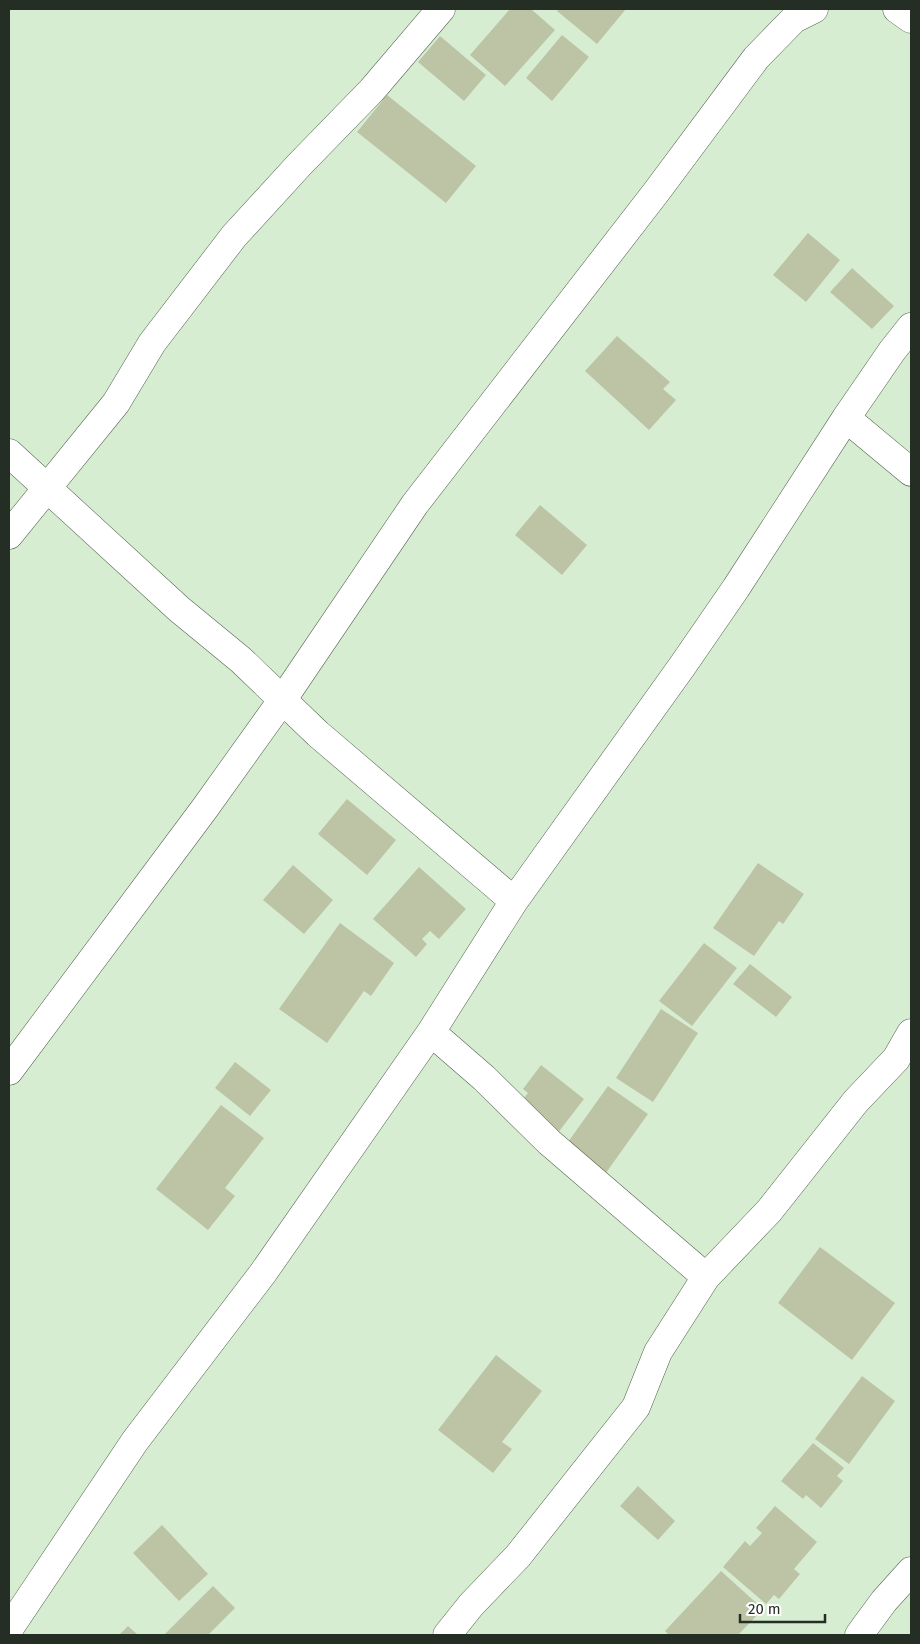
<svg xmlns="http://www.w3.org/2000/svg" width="920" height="1644" viewBox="0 0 920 1644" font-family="'Fira Sans',sans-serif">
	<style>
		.building { fill: #bcc4a5 }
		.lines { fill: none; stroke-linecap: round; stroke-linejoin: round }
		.minor-casing { stroke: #52654e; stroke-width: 29 }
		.minor { stroke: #fff; stroke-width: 28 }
	</style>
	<rect width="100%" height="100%" fill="#d7edd2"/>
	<path class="building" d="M510,9H531L555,30L505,86L470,55Z
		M559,9H626L597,44L557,11Z
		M562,35L589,57L552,101L526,78Z
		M440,36L486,75L464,101L418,62Z
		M387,95L476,166L446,203L357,132Z
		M808,233L840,260L806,302L773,275Z
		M852,268L894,306L872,329L830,292Z
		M617,336L670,382L663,389L676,400L649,430L585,371Z
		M540,505L587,545L562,575L515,535Z
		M347,799L396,840L367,875L318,834Z
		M758,863L804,894L783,924L779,921L754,956L713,928Z
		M293,865L333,900L304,934L263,900Z
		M419,867L466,909L439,939L430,931L422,939L427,944L416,957L373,919Z
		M340,923L394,963L371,996L364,991L327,1043L279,1009Z
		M704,943L737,968L692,1026L659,1001Z
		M750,964L792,997L776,1017L733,984Z
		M661,1009L698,1033L653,1102L616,1078Z
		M235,1062L271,1090L250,1116L215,1088Z
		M541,1065L584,1099L557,1134L519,1104L528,1093L523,1089Z
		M608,1086L648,1114L603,1177L568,1142Z
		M221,1105L264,1138L225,1188L235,1196L208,1230L156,1189Z
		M820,1247L895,1303L852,1360L778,1303Z
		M496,1355L542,1391L502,1442L512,1449L493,1473L438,1430Z
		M862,1376L895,1401L849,1464L815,1439Z
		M813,1443L844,1468L837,1476L843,1481L821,1508L806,1495L803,1499L781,1481Z
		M638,1486L675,1521L658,1540L620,1506Z
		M775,1506L817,1542L794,1569L800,1574L779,1599L774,1595L766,1604L723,1567L745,1541L750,1546L762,1533L756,1528Z
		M162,1525L208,1574L179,1601L133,1553Z
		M721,1571L763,1609L738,1635H669L665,1631Z
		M213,1586L235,1608L208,1635H164Z
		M128,1626L138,1635H119Z"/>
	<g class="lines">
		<defs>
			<path id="minor" d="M897,9L911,19
				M846,418L911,472
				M9,453L179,609L241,660L318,734L514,901
				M9,535L116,403L152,343L234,236L299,165L372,90L441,9
				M431,1032L484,1078L549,1142L706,1277
				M9,1071L205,808L283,699L415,504L657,191L756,58L794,19L814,9
				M9,1629L135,1441L263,1273L431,1032L514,901L683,665L736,588L846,418L892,351L911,327
				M447,1635L471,1605L518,1556L636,1407L658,1352L706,1277L769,1211L856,1101L896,1059L911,1033
				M859,1635L884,1601L911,1571"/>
		</defs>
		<use href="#minor" class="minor-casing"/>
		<use href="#minor" class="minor"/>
	</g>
	<rect width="920" height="1644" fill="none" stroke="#252e24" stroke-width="20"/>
	<path d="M740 1614v8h85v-8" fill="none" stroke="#252e24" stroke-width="2.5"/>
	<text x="748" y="1614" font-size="15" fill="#252e24" stroke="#ffffff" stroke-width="4" paint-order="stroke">20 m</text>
</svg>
